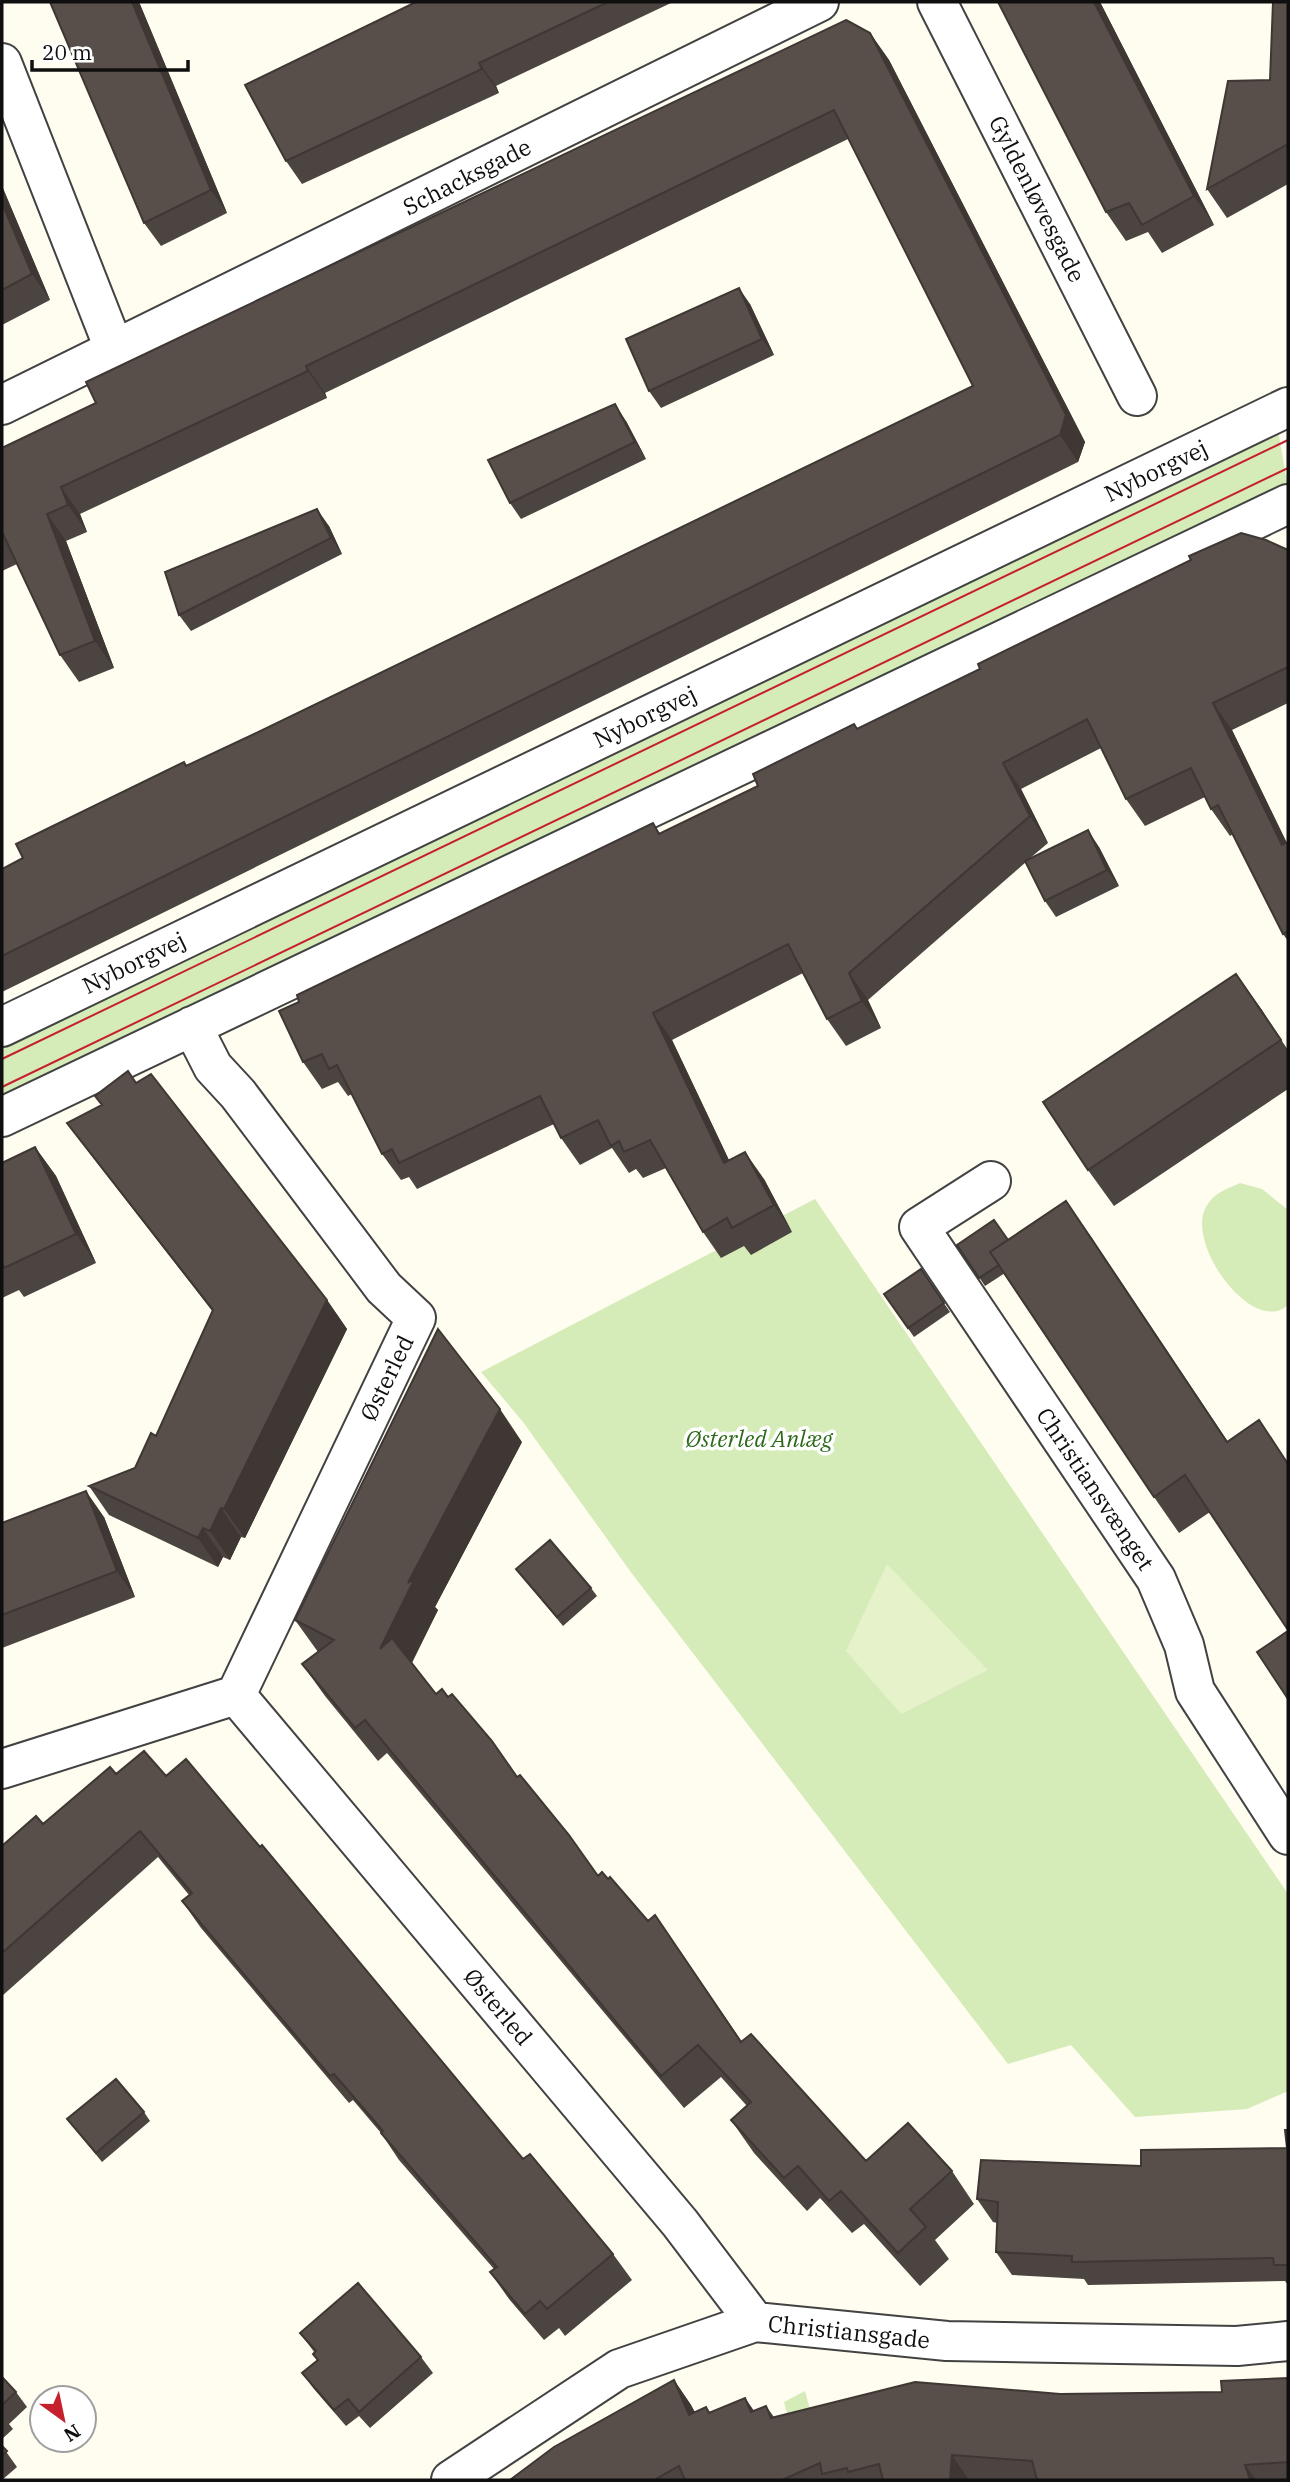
<svg xmlns="http://www.w3.org/2000/svg" width="1290" height="2482" viewBox="0 0 1290 2482" font-family="'IBM Plex Serif',serif">
	<style>
		.green { fill: #d5ecb8 }
		.pitch { fill: #e6f2ca }
		.lines { fill: none; stroke-linecap: round; stroke-linejoin: round }
		.minor-casing { stroke: #424242; stroke-width: 42 }
		.minor { stroke: #fff; stroke-width: 38 }
		.tram { stroke: #c6202d; stroke-width: 2 }
		.wall { fill: #4c4440 }
		.shaded-wall { fill: #3e3734 }
		.building { fill: #584f4a; stroke: #3e3734; stroke-width: 2 }
		.labels { text-anchor: middle; stroke-width: 7; stroke-linejoin: round; paint-order: stroke }
		.street-label { font-size: 23px; fill: #0f0f0f; stroke: #fff }
		.park-label { font-size: 23px; font-style: italic; fill: #2e6a1b; stroke: #fff }
	</style>
	<rect width="100%" height="100%" fill="#fffcf0"/>
	<path class="green" d="M1278,430L1288,488L2,1104V1041Z
		M1240,1183L1262,1189L1288,1210V1305C1253,1337 1185,1244 1206,1207C1213,1193 1227,1189 1240,1183Z
		M815,1199L1288,1894V2091L1247,2109L1135,2117L1071,2045L1008,2064L633,1575L523,1422L481,1372Z
		M805,2391L829,2480H805L784,2402Z"/>
	<path class="pitch" d="M887,1564L988,1670L901,1714L846,1651Z"/>
	<g class="lines">
		<defs>
			<path id="minor" d="M937,2L1137,396
				M2,63L115,351
				M2,405L819,2
				M192,1026L213,1067L238,1094L384,1288L416,1318L236,1695L680,2223L755,2322
				M2,1027L1288,407
				M2,1117L1288,504
				M991,1181L919,1227L1156,1579L1184,1645L1195,1691L1288,1835
				M2,1769L236,1695
				M451,2480L619,2369L755,2322L947,2341L1237,2346L1288,2341"/>
		</defs>
		<use href="#minor" class="minor-casing"/>
		<use href="#minor" class="minor"/>
		<path class="tram" d="M2,1059L1288,440
			M2,1087L1288,468"/>
	</g>
	<path class="wall" d="M50,2H139L227,213L161,246L144,223Z
		M416,2H673L496,86L499,93L302,184L286,161Z
		M1100,2L1214,225L1162,253L1148,232L1126,241L1106,212Z
		M1288,2V184L1227,218L1207,189L1270,80Z
		M870,33L889,60L1085,442L1078,462L2,992V869L23,858L187,766L973,386L848,139L325,393L327,398L80,514L87,532L66,541L114,668L79,682L60,655L17,564L2,571V448L96,403Z
		M2,186L50,300L2,325Z
		M750,304L774,355L661,408L649,391Z
		M626,421L646,459L521,519L510,503Z
		M329,526L342,554L191,631L179,615Z
		M1288,550V703L1232,730L1287,843L1288,842V941L1283,934L1233,834L1230,836L1211,809L1205,797L1145,826L1126,799L1101,748L1021,789L1048,843L1029,859L1099,847L1119,886L1056,917L1045,901L1026,862L868,1000L881,1028L846,1046L827,1019L803,973L672,1040L729,1160L764,1179L792,1232L751,1255L744,1246L721,1258L703,1232L666,1168L643,1178L636,1169L629,1173L612,1148L580,1165L561,1138L554,1124L417,1189L409,1177L401,1180L382,1154L352,1094L348,1096L338,1082L322,1089L303,1062L653,823L660,834L758,786L858,729Z
		M1236,974L1288,1050V1089L1114,1206L1088,1170Z
		M136,1083L327,1300L347,1329L245,1538L241,1537L230,1560L223,1557L218,1567L109,1515L89,1486L135,1468L156,1436L213,1312L88,1151L67,1123L102,1106Z
		M35,1147L56,1176L96,1263L24,1297L19,1290L2,1298V1163Z
		M1092,1238L1210,1512L1179,1533L1154,1497L1005,1273L985,1286L957,1245L1008,1240Z
		M921,1270L950,1312L914,1337L884,1294Z
		M522,1442L435,1607L438,1610L412,1663L436,1694L517,1777L598,1876L608,1879L648,1921L678,1948L742,2042L866,2161L952,2171L974,2204L935,2240L949,2259L920,2286L864,2224L852,2233L820,2198L807,2211L754,2153L731,2120L747,2106L721,2077L684,2108L387,1753L378,1761L325,1696L302,1664L318,1652L295,1620Z
		M104,1517L135,1597L2,1648V1523Z
		M516,1569L591,1588L597,1596L563,1626Z
		M116,1774L166,1776L523,2159L613,2254L632,2280L565,2336L559,2328L544,2340L509,2299L490,2272L494,2269L399,2160L381,2133L353,2100L349,2103L201,1928L182,1901L189,1895L158,1857L2,1996V1846L43,1824Z
		M144,2112L150,2121L102,2162L67,2119Z
		M1288,2130V2285L1285,2281L1088,2285L1084,2279L1012,2275L996,2252L997,2223L993,2222L977,2199L1141,2166L1287,2148Z
		M300,2333L421,2357L433,2373L370,2428L359,2416L346,2426L314,2389L302,2373L317,2360L313,2354L315,2353Z
		M2,2377L16,2392L27,2407L9,2424L13,2429L2,2439Z
		M1288,2378V2480H510L674,2380L691,2405L695,2412L706,2407L710,2412L745,2398L754,2411L766,2406L774,2417L1060,2394L1222,2392Z
		M2,2446L17,2467L2,2480Z"/>
	<path class="shaded-wall" d="M132,2H139L227,213L211,190Z
		M1094,2H1100L1214,225L1194,196Z
		M870,33L889,60L1085,442L1078,462L1060,435Z
		M479,63L496,86L499,93L482,69Z
		M2,186L50,300L32,274L2,203Z
		M739,288L750,304L774,355L762,339Z
		M306,366L325,393L327,398L308,371Z
		M615,404L626,421L646,459L635,442Z
		M61,487L80,514L87,532L68,505Z
		M317,509L329,526L342,554L331,538Z
		M47,514L66,541L114,668L95,641Z
		M1213,703L1232,730L1288,846L1282,845Z
		M1003,763L1021,789L1048,843L1030,816Z
		M1088,830L1099,847L1119,886L1107,870Z
		M849,973L868,1000L881,1028L862,1001Z
		M1236,974L1262,1010L1288,1051Z
		M653,1013L672,1040L743,1190L724,1163Z
		M35,1147L56,1176L96,1263L76,1234Z
		M745,1152L764,1179L792,1232L774,1205Z
		M1066,1201L1092,1238L1252,1478L1227,1442Z
		M327,1300L347,1329L245,1538L224,1509Z
		M500,1409L522,1442L435,1607L438,1610L402,1681L380,1649L408,1583Z
		M86,1491L104,1517L135,1597L117,1571Z
		M221,1508L241,1537L230,1560L210,1531Z
		M203,1528L223,1557L218,1567L198,1538Z
		M674,2380L691,2405L706,2440L689,2415Z
		M745,2398L762,2423L751,2412Z
		M952,2455L969,2480H950Z
		M1245,2465L1256,2480H1250Z"/>
	<path class="building" d="M50,2H132L211,190L144,223Z
		M416,2H608L479,63L482,69L286,161L245,85Z
		M998,2H1094L1194,196L1142,225L1129,203L1106,212Z
		M1273,2H1288V144L1207,189L1228,81L1270,80Z
		M846,20L870,33L1066,415L1060,435L2,956V869L23,858L16,844L184,762L186,766L250,736L973,386L834,110L306,366L308,371L61,487L68,505L47,514L95,641L60,655L3,534L2,535V448L96,403L86,382Z
		M2,203L32,274L2,290Z
		M739,288L762,339L649,391L626,339Z
		M615,404L635,442L510,503L488,460Z
		M317,509L331,538L179,615L165,572Z
		M1241,533L1266,540L1288,550V667L1213,703L1282,845L1288,842V931L1283,934L1218,805L1211,809L1191,768L1126,799L1087,719L1003,763L1030,816L849,973L862,1001L827,1019L788,944L653,1013L724,1163L745,1152L774,1205L732,1228L727,1218L703,1232L650,1140L624,1152L619,1141L611,1146L598,1120L561,1138L540,1096L399,1163L392,1149L382,1154L337,1065L329,1069L322,1054L303,1062L279,1011L299,1002L297,995L653,823L659,834L758,786L753,774L854,724L857,729L980,669L978,664L1191,560L1189,556Z
		M1088,830L1107,870L1045,901L1025,861Z
		M1236,974L1281,1040L1088,1170L1043,1102Z
		M128,1071L136,1083L151,1074L327,1300L224,1509L221,1508L210,1531L203,1528L198,1538L89,1486L135,1468L151,1433L156,1436L213,1310L67,1123L102,1105L95,1096Z
		M35,1147L76,1234L4,1268L2,1264V1163Z
		M1066,1201L1227,1442L1259,1420L1288,1464V1630L1185,1475L1154,1497L990,1252Z
		M994,1220L1008,1240L990,1252L999,1265L979,1278L957,1245Z
		M921,1269L944,1303L908,1328L884,1294Z
		M438,1329L500,1409L411,1577L408,1583L415,1578L380,1649L392,1638L436,1694L442,1689L448,1697L452,1694L492,1741L517,1777L520,1775L569,1835L598,1876L602,1872L608,1879L610,1877L648,1921L655,1915L741,2042L751,2034L866,2161L908,2123L952,2171L910,2209L926,2227L898,2253L841,2191L829,2201L798,2166L784,2178L731,2120L751,2102L698,2045L661,2076L365,1720L355,1728L302,1664L334,1640L295,1620Z
		M86,1491L117,1571L2,1615V1523Z
		M550,1540L591,1588L557,1617L516,1569Z
		M1288,1631V1699L1257,1652Z
		M144,1751L166,1776L186,1759L260,1847L262,1845L523,2159L530,2154L613,2254L547,2309L540,2301L525,2314L490,2272L497,2267L381,2133L383,2131L334,2074L330,2076L182,1901L192,1893L140,1831L2,1953V1846L36,1816L43,1824L110,1767L116,1774Z
		M116,2079L144,2112L96,2153L67,2119Z
		M1285,2130H1288V2265H1274L1273,2258L1072,2262V2256L996,2252L998,2202L977,2199L981,2160L1141,2166V2150L1287,2148Z
		M358,2283L421,2357L359,2412L348,2399L334,2410L302,2373L318,2360L313,2354L316,2351L300,2333Z
		M2,2377L16,2392L2,2405Z
		M1288,2378V2462L1245,2465L1250,2480H1037L1032,2461L952,2455L950,2480H883L879,2464L848,2472L847,2468L822,2474L820,2463L782,2480H685L679,2466L654,2480H510L554,2447L674,2380L689,2415L706,2407L709,2413L745,2398L751,2412L766,2406L771,2418L915,2382L1060,2394L1222,2392L1221,2381Z
		M2,2446L7,2451L2,2456Z"/>
	<g class="labels">
		<g class="street-label">
			<text transform="translate(467 177) rotate(-27)" y="8">Schacksgade</text>
			<text transform="translate(1037 199) rotate(63)" y="8">Gyldenløvesgade</text>
			<text transform="translate(1156 471) rotate(-26)" y="8">Nyborgvej</text>
			<text transform="translate(645 717) rotate(-26)" y="8">Nyborgvej</text>
			<text transform="translate(134 963) rotate(-26)" y="8">Nyborgvej</text>
			<text transform="translate(387 1378) rotate(-64)" y="8">Østerled</text>
			<text transform="translate(1095 1489) rotate(56)" y="8">Christiansvænget</text>
			<text transform="translate(498 2007) rotate(50)" y="8">Østerled</text>
			<text transform="translate(849 2332) rotate(6)" y="8">Christiansgade</text>
		</g>
		<g class="park-label">
			<text x="759" y="1447">Østerled Anlæg</text>
		</g>
	</g>
	<rect width="1290" height="2482" fill="none" stroke="#0f0f0f" stroke-width="7"/>
	<g transform="translate(63 2419) rotate(147)"><circle r="33" fill="#ffffff" stroke="#9f9f9f" stroke-width="2"/>
	<path d="M0-5L12 26L0 18L-12 26Z" fill="#c6202d"/>
	<text y="-10" font-size="19" font-weight="bold" text-anchor="middle" fill="#0f0f0f">N</text>
	</g>
	<path d="M32 60v10h156v-10" fill="none" stroke="#0f0f0f" stroke-width="3.5"/>
	<text x="42" y="60" font-size="21" fill="#0f0f0f" stroke="#ffffff" stroke-width="5" paint-order="stroke">20 m</text>
</svg>
